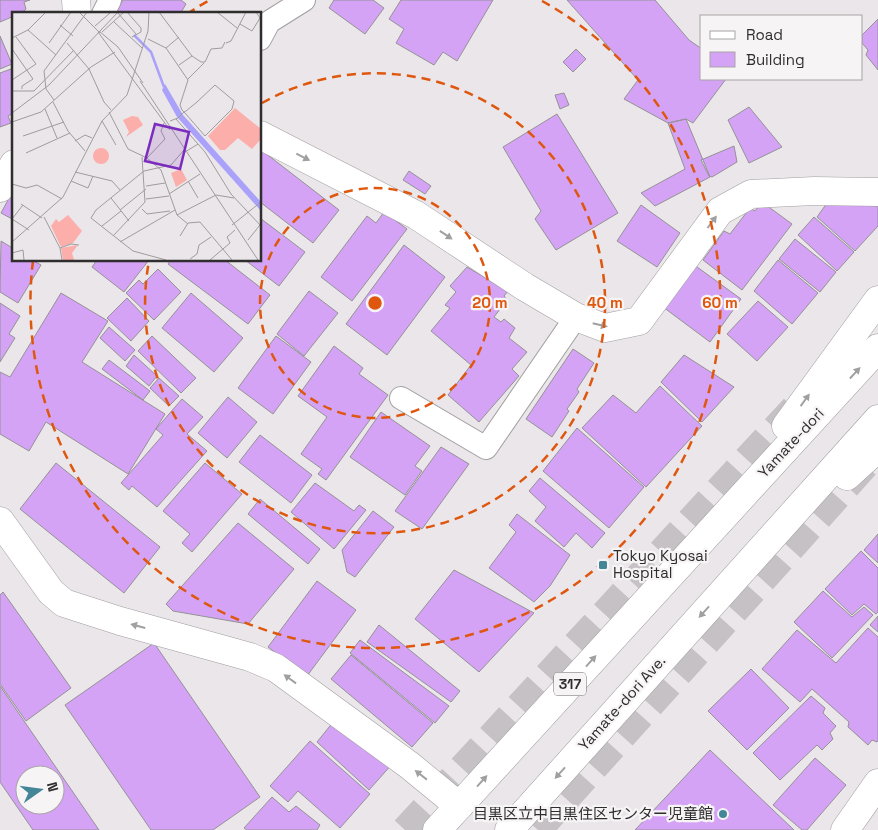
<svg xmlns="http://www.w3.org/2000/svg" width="878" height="830" viewBox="0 0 878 830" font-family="'Space Grotesk','Noto Sans JP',sans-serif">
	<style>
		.building { fill: #d5a3f6; stroke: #949295; fill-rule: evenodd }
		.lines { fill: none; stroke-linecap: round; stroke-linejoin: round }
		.highway-tunnel { stroke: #c5c1c4; stroke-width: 28; stroke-dasharray: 28 14; stroke-linecap: butt }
		.lane-casing { stroke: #a19ea0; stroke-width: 24 }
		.street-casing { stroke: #a19ea0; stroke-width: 29 }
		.primary-casing { stroke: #a19ea0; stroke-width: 29 }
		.lane { stroke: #fff; stroke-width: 22 }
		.street { stroke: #fff; stroke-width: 28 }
		.primary { stroke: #fff; stroke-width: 28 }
		.oneway { fill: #a1a0a1 }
		.ring { fill: none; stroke: #df570e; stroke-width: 2.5; stroke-dasharray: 9 6 }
		.poi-dot { fill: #448697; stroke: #f7f4f6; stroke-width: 2 }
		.labels { text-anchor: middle; stroke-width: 4.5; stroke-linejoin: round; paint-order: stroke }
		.shield { fill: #f7f4f6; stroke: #6b696a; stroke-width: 1 }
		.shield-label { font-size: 14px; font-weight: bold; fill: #2f2d2e }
		.street-label { font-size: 15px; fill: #2f2d2e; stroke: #f7f4f6 }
		.poi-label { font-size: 15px; fill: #2f2d2e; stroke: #f7f4f6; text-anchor: start }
		.inset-river { fill: none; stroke: #aaa1fa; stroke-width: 2.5 }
		.inset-road { fill: none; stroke: #9f9c9e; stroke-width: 1 }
		.view { fill: #7b2cbf; fill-opacity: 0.15; stroke: #7b2cbf; stroke-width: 2.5 }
		.inset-edge { fill: none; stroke: #2f2d2e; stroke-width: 2.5 }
		.centre { fill: #df570e; stroke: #f7f4f6; stroke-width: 2.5 }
		.ring-label { font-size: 15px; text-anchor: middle; font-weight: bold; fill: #df570e; stroke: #f7f4f6; stroke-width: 4.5; stroke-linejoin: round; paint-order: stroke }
	</style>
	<rect width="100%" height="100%" fill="#eae6e9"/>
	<path class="building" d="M0,0H30L24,2L26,9L24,11L14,14V16L0,22Z
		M123,0H181L186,4L180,14H115Z
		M334,0H373L384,8L365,34L329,8Z
		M401,0H493L457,61L443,52L434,65L396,43L404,29L389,19Z
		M567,0H655L689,40L702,49V79H726L693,123L686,119L668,123L624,99L638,80Z
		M878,19V70L866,55L868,50L862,43V35Z
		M0,36L12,64L0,69Z
		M576,49L586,59L573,72L563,62Z
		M11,69L14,76V113L8,116L11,123L0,127V73Z
		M564,93L569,105L560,109L555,95Z
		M749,107L782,147L749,163L728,120Z
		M557,114L618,213L556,250L535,219L541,211L503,147Z
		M686,119L710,177L655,206L641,193L685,169L668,123Z
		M734,146L737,162L712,177L709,176L701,160Z
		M260,149L339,210L313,243L260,202Z
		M409,171L431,186L425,194L403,180Z
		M14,189V220L1,213Z
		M762,202L792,224L742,290L703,260L724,231L730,234L750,208L755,211Z
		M827,203L878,206V226L855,251L817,217Z
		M641,205L680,233L657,267L617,241Z
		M384,212L407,229L352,301L321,277L367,216L376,223Z
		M814,217L854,252L837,271L798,235Z
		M260,218L305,252L279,286L245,260H260Z
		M795,239L836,272L820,292L779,259Z
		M1,241L14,249V260H32L41,265L18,303L0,292Z
		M404,245L445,277L387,355L346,324Z
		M97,260H149L124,292L92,267Z
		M171,260H225L270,295L248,324L168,264Z
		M778,260L818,293L792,324L754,291Z
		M693,264L741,299L710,342L663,307Z
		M467,267L508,291L504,296L507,300L494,317L501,322L504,319L515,328L509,338L527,352L512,369L519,376L479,422L448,395L471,365L431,331L450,308L445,305L456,292L450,286Z
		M158,269L181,292L154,320L126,293L139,280L143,284Z
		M309,291L338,313L304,356L277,334Z
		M61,293L108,321L82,362L165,414L128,474L46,422L29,451L0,434V372L10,377Z
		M191,293L243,338L214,372L162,328Z
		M127,298L149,321L131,341L107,318Z
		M758,301L788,327L757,361L727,334Z
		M0,303L20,316L9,334L15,338L0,362Z
		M109,327L135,350L125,361L100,338Z
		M152,336L196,378L181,393L138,351Z
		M276,336L311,362L273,414L238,388Z
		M334,346L363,368L359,374L388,395L326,480L318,474L322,469L301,454L327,417L298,396Z
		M573,349L594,363L577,389L579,392L567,409L569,411L552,437L526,419Z
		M134,355L157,376L149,386L126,366Z
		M684,355L734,387L702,422L661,382Z
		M109,360L150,391L143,400L102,369Z
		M159,378L179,396L169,406L150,388Z
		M660,386L702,426L646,487L582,428L613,395L636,413Z
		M228,397L257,422L227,458L198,433Z
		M182,399L203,417L187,434L207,451L157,507L132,486L129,490L121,483L163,435L156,429Z
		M381,412L430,446L415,466L422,471L405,495L350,457Z
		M577,428L644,487L609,528L543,471Z
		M260,435L312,475L291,503L239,462Z
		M441,447L469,464L422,529L395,511Z
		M56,463L160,547L124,593L20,509Z
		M205,463L242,494L192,552L182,543L190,534L163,511Z
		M540,478L605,533L592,548L576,533L564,547L535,521L546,507L529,491Z
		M315,483L354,511L359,505L366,510L334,549L291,512Z
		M260,499L320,549L308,564L248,514Z
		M373,511L394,527L355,577L347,572L342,550Z
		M517,514L570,555L550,586L534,602L489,568L516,532L509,525Z
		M238,523L294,569L248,624L173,611L166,604Z
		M878,534V563L864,550Z
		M861,551L878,568V612L876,614L864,604L852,615L825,589Z
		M454,570L534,613L479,672L415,619Z
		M317,581L356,610L307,676L268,647Z
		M823,591L852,617L864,607L873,615L832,658L794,622Z
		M3,592L71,688L26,721L0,684V595Z
		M878,616V632L870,625Z
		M379,625L460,691L451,702L367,642Z
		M868,628L878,637V740L877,742L872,740L868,745L848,727L849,722L812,689L800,702L762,669L797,630L836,663Z
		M360,640L449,706L435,723L350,653Z
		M154,643L260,797L213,830H151L65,705Z
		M351,655L433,723L412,747L331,679Z
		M751,669L789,708L747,750L708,711Z
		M0,686L99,830H33L0,782ZM25,775H55V805H25Z
		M811,696L825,708L823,713L836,726L830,733L833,739L822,750L817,745L780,780L753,753Z
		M334,721L393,763L369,790L317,742Z
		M310,741L370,794L340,828L298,791L288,802L270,786Z
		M710,750L794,830H635Z
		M815,758L846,785L807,830H802L773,805Z
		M272,797L289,812L296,806L320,825L317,830H247L244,828Z"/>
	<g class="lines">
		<path class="highway-tunnel" d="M405,830L799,403
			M538,830L869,461"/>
		<defs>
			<path id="lane" d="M103,14L110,0
				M260,39L269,22L304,0
				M401,398L486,448L576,317"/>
			<path id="street" d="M76,0L77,14
				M260,135L416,215L525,287L576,317L605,328L639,321L720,211L751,194L814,191L878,192
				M0,188L14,164
				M0,521L51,592L64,603L120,621L250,657L276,668L409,765L459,806
				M845,830L878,783"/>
			<path id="primary" d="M786,426L878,300
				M847,476L878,448
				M437,830L878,348
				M509,830L878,419"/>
		</defs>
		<use href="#lane" class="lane-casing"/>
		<use href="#street" class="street-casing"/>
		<use href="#primary" class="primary-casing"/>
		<use href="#lane" class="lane"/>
		<use href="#street" class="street"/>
		<use href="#primary" class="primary"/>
	</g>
	<defs><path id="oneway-solid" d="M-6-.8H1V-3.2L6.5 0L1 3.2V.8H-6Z" transform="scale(1.25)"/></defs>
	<g class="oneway">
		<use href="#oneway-solid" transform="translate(303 157) rotate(27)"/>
		<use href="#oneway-solid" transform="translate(712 222) rotate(-53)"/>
		<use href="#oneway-solid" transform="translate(446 235) rotate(34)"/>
		<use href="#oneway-solid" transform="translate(600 325) rotate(13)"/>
		<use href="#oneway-solid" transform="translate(855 373) rotate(-47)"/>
		<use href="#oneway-solid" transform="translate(805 400) rotate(-54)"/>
		<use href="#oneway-solid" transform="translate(704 612) rotate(132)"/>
		<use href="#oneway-solid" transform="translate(138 626) rotate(-165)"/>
		<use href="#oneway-solid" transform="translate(591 661) rotate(-48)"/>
		<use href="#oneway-solid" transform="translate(290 679) rotate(-144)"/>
		<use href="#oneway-solid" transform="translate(560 773) rotate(132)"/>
		<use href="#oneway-solid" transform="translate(421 775) rotate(-142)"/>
		<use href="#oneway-solid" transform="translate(482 781) rotate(-48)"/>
	</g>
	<g class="ring">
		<circle cx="375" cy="303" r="115"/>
		<path d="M262 103A230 230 0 1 1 149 261"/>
		<path d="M187 14A345 345 0 0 1 208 1M542 1A345 345 0 1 1 33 261"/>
	</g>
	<g class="poi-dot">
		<rect x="598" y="560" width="10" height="10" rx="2.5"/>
		<circle cx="723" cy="814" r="5"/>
	</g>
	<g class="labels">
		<rect class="shield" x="554" y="672.5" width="32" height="23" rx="4"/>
		<g class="shield-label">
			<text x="570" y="689">317</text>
		</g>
		<g class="street-label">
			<text transform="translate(791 443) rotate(-47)" y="5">Yamate-dori</text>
			<text transform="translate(622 703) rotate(-48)" y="5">Yamate-dori Ave.</text>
		</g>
		<g class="poi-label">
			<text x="613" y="561">Tokyo Kyosai<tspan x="613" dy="17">Hospital</tspan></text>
			<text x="713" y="819" text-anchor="end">目黒区立中目黒住区センター児童館</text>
		</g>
	</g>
	<g transform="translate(12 12)">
		<rect width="249" height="249" fill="#eae6e9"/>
		<path d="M223,96L249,117V127L240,137L226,126L213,138H208L196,124ZM120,104L126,105L131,113L114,125L117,120L111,108ZM81 144a8 8 0 1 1 16 0a8 8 0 1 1-16 0ZM169,157L175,168L164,175L159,161ZM56,203L70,219L61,231L49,235L39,214L44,207L47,210ZM66,233L60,241L62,248H51L49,236Z" fill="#fcaeaa"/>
		<path d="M153,72L171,103L249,190V199L165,105L150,78Z" fill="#aaa1fa"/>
		<path class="inset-river" d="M122,23L139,40L152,75"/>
		<path class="inset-road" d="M67,0L88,21M105,0L124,22M115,0L129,16V20L120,25M147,0L180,44L189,50H193L199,37L210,36L213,30M205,0L225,16M102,10L130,36M228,12L240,19L248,6L244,0M48,13L61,24M83,14L98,1M16,18L44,43M87,19L106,35L131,71M86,20L158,118M90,20L112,0M0,26L16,18L34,0M136,27L154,36L176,68L168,93L170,98L173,101L193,124L220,97L222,89L203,73L185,90L174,99L172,100L166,106L158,109M37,31L59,0M55,31L77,57L92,90L99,98M214,31L219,29L234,0M154,36L167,25M0,37L21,67L10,74V77M167,53L180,44M176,67L192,51M0,68L24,52L4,25M128,69L246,248M0,79H22L62,38M42,88L34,77L32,59L75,0M41,90L56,119L73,139M33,97L45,126M97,100L116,137L133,145M0,101L37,73L106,0M164,107L193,140L219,182L249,214M90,109L104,133M0,110L29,100L79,55L103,40M152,111L149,119L153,127L135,146L149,158L165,203L176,212M11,124L52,110M63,129L73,123L80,126M173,140L186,132M14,141L58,121M63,160L100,169L108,178M59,169L76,176L81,164M176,169L186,186M0,172L14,176L25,173L50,187M134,174L153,171M157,182L188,162M99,186L117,209M134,187L157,184M9,192L30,206M130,197L135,202L158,199M108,198L134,177M165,203L204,183L222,186M32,205L48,236L50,248M0,207L17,218M0,207L11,193M220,213L249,190M90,214L109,199M101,224L133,190L130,145M168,224L176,211L188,210L220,248M236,228L248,213M0,230L51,185L90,109L115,83L136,19L137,0M108,230L163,198M48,236L59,232L67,233M0,241L11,238L12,248M178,247L185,242L187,233L199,225M154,248L121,239L79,206L84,198L132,159L159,153L172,138M198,248L218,231L215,225L223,218"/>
		<path class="view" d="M143,112L177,120L168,157L133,149Z"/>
		<rect width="249" height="249" class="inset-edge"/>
	</g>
	<circle cx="375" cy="303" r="8" class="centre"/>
	<g class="ring-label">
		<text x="490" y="308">20 m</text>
		<text x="605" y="308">40 m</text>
		<text x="720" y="308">60 m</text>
	</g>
	<rect x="700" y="15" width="162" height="65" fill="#f7f4f6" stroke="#a7a4a6"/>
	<rect x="710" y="31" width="25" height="8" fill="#ffffff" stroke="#a7a4a6"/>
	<text x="746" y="40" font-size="15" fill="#2f2d2e">Road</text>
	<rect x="710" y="52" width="25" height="15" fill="#d5a3f6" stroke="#a7a4a6"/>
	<text x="746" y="65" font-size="15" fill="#2f2d2e">Building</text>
	<g transform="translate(40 790) rotate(76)"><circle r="24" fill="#f7f4f6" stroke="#a7a4a6"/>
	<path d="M0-4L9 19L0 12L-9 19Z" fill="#448697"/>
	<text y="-8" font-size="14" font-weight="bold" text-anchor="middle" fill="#2f2d2e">N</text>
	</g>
</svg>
